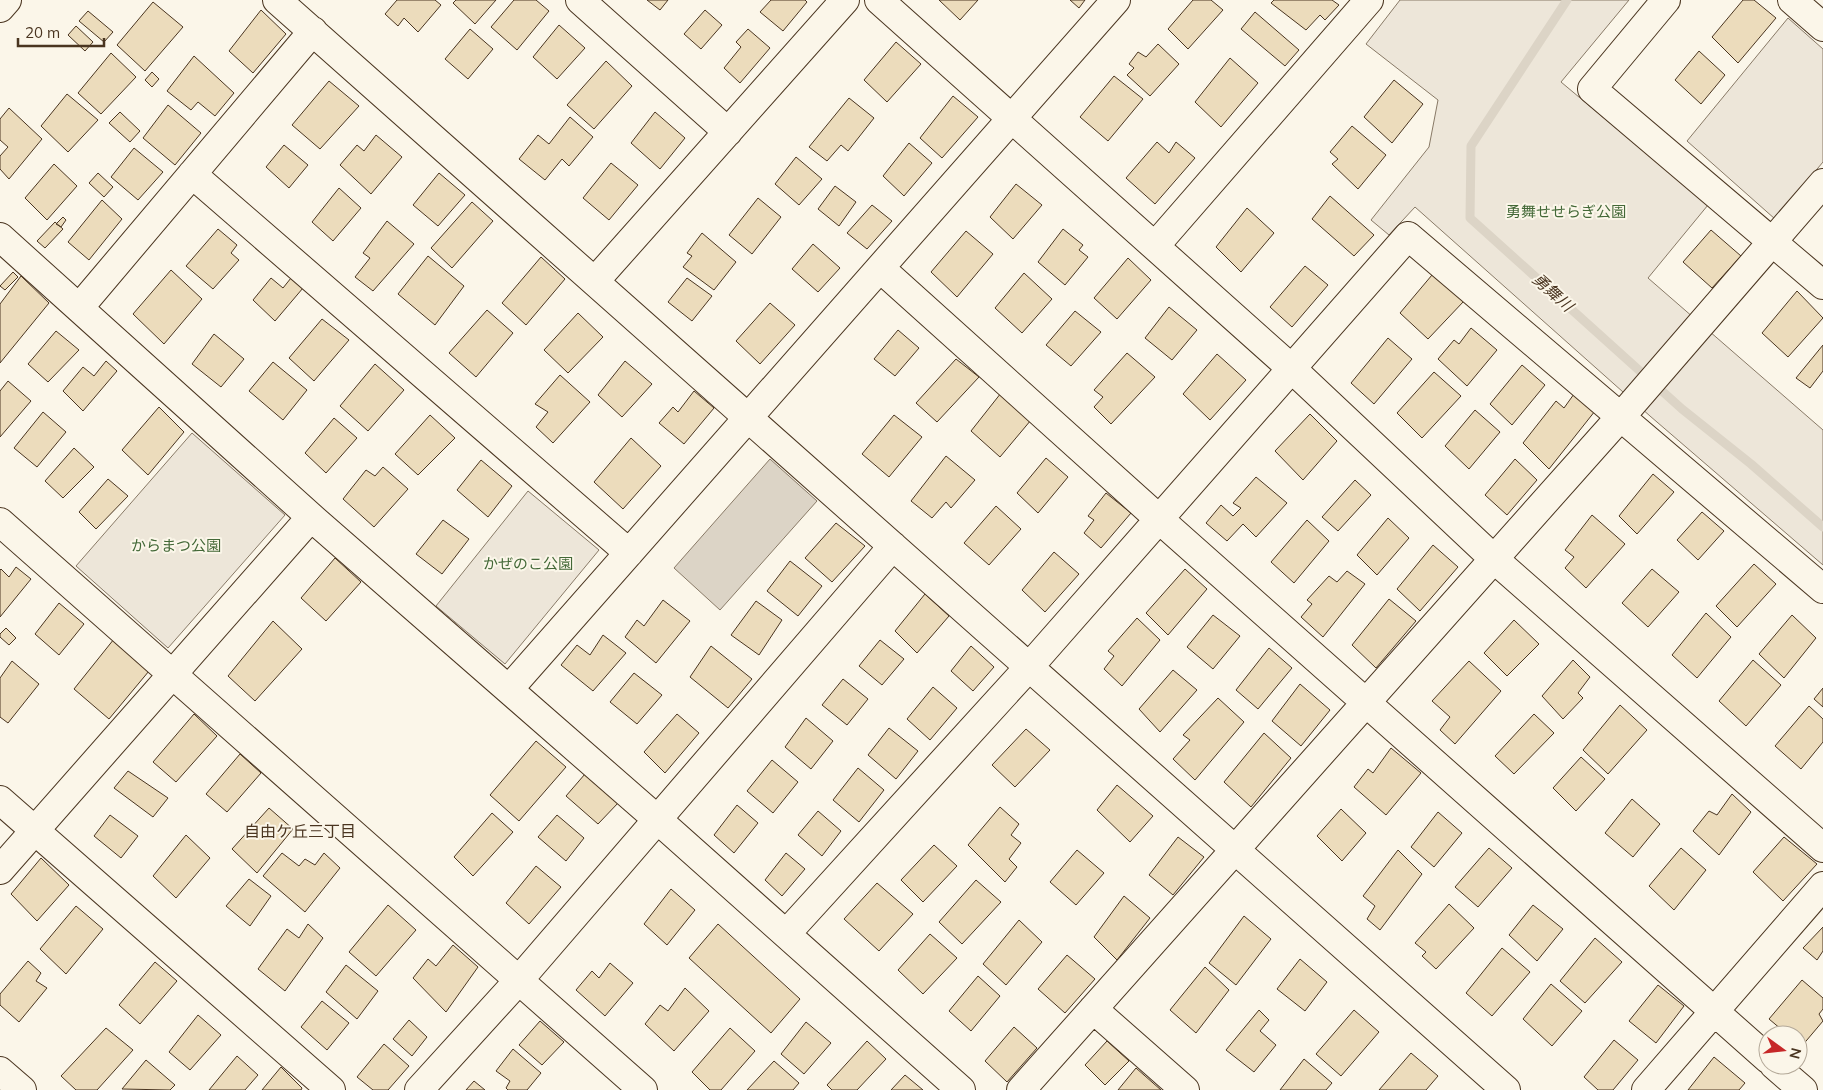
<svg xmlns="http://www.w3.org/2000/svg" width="1823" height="1090" viewBox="0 0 1823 1090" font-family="Mulish,'Noto Sans JP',sans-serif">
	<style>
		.green { fill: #ede6d9; stroke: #887966 }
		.water { fill: #dcd4c6; stroke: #887966 }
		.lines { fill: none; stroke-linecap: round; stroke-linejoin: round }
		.stream { stroke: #dcd4c6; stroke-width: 9 }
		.building { fill: #ecdcbc; stroke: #4a3520 }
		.minor-casing { stroke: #4a3520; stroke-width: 30 }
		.minor { stroke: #fbf6e9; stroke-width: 28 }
		.labels { text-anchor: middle; stroke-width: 4; stroke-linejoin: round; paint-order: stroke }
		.park-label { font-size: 15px; fill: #436837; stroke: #fbf6e9 }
		.water-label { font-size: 16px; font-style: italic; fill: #4a3520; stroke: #fbf6e9 }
		.neighbourhood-label { font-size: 16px; fill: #4a3520; stroke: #fbf6e9 }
	</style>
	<rect width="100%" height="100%" fill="#fbf6e9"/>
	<path class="green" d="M1400,0H1629L1561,82L1708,205L1648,278L1823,430V565L1650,416L1415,207L1389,235L1371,220L1429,147L1438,100L1366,44Z
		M1788,18L1823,49V162L1775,219L1687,141Z
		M192,433L285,515L168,648L76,566Z
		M528,491L599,550L505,664L436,606Z"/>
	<path class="water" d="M770,459L817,501L720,610L674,568Z"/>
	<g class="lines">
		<path class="stream" d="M1567,0L1471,146L1470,218L1682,409L1751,464L1823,527"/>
	</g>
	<path class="building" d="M397,0H435L441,5L418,32L404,18L398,26L385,14Z
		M456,0H496L475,24L453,3Z
		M514,0H536L549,11L517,50L491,27Z
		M647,0H668L660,10Z
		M771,0H805L807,2L783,31L760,12Z
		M939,0H978L960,20Z
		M1070,0H1085L1079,8Z
		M1193,0H1211L1223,10L1188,49L1168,29Z
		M1274,0H1332L1339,5L1325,20L1320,15L1306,30L1271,3Z
		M1743,0H1754L1776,18L1738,63L1712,37Z
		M153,2L183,27L145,71L117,45Z
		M261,10L286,34L253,73L229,51Z
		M705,10L722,25L701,49L684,34Z
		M88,11L113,32L104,42L79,21Z
		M1255,12L1299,50L1285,66L1241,29Z
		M559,25L585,48L557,79L533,57Z
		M76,26L93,42L85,51L68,35Z
		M470,29L493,49L468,79L445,59Z
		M748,29L770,48L740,83L724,68L741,47L736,42Z
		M896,42L921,64L887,102L864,80Z
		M1158,44L1179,64L1150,96L1127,75L1134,68L1129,64L1138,52L1146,57Z
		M1699,51L1725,75L1701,104L1675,80Z
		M111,53L136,77L101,114L78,93Z
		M194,56L234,93L215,116L198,102L191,110L167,91Z
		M1230,58L1258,83L1221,127L1195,102Z
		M606,61L632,86L594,129L567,105Z
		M152,72L159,79L152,87L145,80Z
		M1114,76L1143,99L1108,141L1080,117Z
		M1394,80L1423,104L1392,143L1364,117Z
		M329,81L359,106L320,149L292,125Z
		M67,94L98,120L68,152L41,126Z
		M953,96L978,117L942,158L920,138Z
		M849,98L874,118L848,151L841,145L827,161L809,147Z
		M168,105L201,133L175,165L143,138Z
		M9,108L42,139L9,179L0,169V156L8,147L0,140V119Z
		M120,112L140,131L130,142L109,123Z
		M655,112L685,138L660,169L631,143Z
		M570,117L593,137L569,166L562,159L545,180L519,159L538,135L549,144Z
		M1352,126L1386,155L1358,189L1332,164L1338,159L1330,152Z
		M376,135L402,157L371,194L340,165L357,145L364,151Z
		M1157,142L1169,153L1176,142L1195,158L1155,204L1126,178Z
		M909,143L932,163L904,196L883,176Z
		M284,145L308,165L289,188L266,167Z
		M134,148L163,172L138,200L111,177Z
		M796,157L822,179L799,205L775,184Z
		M611,163L638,185L609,220L583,198Z
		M54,164L77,186L47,220L25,198Z
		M98,173L113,187L104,197L89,183Z
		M439,173L465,195L438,226L413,205Z
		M1016,184L1042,205L1013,239L990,217Z
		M835,186L856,202L839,226L818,209Z
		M339,188L361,208L333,241L312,222Z
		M1330,196L1374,235L1354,256L1312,219Z
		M758,198L781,217L752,254L729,235Z
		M102,200L122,219L89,260L68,242Z
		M472,202L493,221L452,268L431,248Z
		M872,205L892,221L867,249L847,233Z
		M1247,208L1274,233L1241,272L1216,247Z
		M63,217L66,220L61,227L56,224Z
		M387,221L414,244L373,291L355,277L370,258L363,253Z
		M55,222L63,229L45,248L37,241Z
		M218,229L237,245L231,253L239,260L213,289L186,266Z
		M1063,229L1083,245L1079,250L1088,257L1065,285L1038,262Z
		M1711,230L1741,256L1712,288L1683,262Z
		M966,231L993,254L957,297L931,272Z
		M702,233L736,262L714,290L683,267L692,256L687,253Z
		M813,244L840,268L818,292L792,269Z
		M428,256L464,286L435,325L398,294Z
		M541,257L565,279L526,325L502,303Z
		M1128,258L1151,280L1117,319L1094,298Z
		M1305,266L1328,285L1292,327L1270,307Z
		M171,270L202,299L164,344L133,314Z
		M13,272L18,277L5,290L0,286Z
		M1024,273L1052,299L1022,333L995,308Z
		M1432,275L1464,301L1428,339L1400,313Z
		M21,276L49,303L0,363V304Z
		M271,278L283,288L291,278L303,288L275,321L253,300Z
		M687,278L712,296L692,321L668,302Z
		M1797,291L1823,318L1788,357L1762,333Z
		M770,303L795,325L760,364L736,341Z
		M1169,307L1197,330L1172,360L1145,338Z
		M487,310L513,333L476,377L449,353Z
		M1075,311L1101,332L1071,366L1046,345Z
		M578,313L603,337L568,373L544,350Z
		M322,319L349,340L314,381L289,358Z
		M1471,328L1497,350L1467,386L1438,359L1454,340L1459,344Z
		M898,330L919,348L895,376L874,359Z
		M56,331L79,350L48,382L28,364Z
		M214,334L244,359L221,387L192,364Z
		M1388,338L1412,359L1374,404L1351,383Z
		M1823,345V371L1810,388L1796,378Z
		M1127,353L1155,377L1111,424L1094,407L1103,397L1094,390Z
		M1217,354L1246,380L1210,420L1183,394Z
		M956,359L979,377L937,422L916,403Z
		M106,361L117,371L83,411L63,391L83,367L94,376Z
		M625,361L652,384L622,417L598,395Z
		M273,362L307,390L283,420L249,391Z
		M375,364L404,390L368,431L340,406Z
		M1522,365L1545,385L1512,425L1490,404Z
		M1434,372L1461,396L1422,438L1397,413Z
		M560,375L590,402L553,443L536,427L548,412L535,404Z
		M8,381L31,401L0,437V391Z
		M694,391L714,408L684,444L659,423L673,407L678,412Z
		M1001,393L1031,420L1000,457L971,431Z
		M1574,394L1595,411L1549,469L1523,443L1556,401L1564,408Z
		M159,407L184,432L148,475L122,450Z
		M1475,410L1500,432L1469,469L1445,446Z
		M43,412L66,432L37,467L14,448Z
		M1310,414L1337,441L1303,480L1275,451Z
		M430,415L455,438L418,475L395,454Z
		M894,415L922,437L889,477L862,454Z
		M334,418L357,438L326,473L305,453Z
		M631,438L661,466L623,509L594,482Z
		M74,448L94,467L63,498L45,481Z
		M946,456L975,480L951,508L946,502L932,518L911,501Z
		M1046,458L1068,477L1038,513L1017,493Z
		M1515,459L1537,480L1507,515L1485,495Z
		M481,460L512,486L488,517L457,490Z
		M383,467L408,489L374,527L343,499L366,470L375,476Z
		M1653,474L1674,492L1637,534L1619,516Z
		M1256,477L1287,503L1256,537L1243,524L1227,541L1206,523L1221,505L1233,516L1241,508L1233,503Z
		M108,479L128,496L96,529L79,512Z
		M1355,480L1371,495L1338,531L1322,517Z
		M1106,493L1131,513L1101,548L1084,533L1094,520L1088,516Z
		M996,506L1021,529L989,565L964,543Z
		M1702,512L1724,531L1698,560L1677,540Z
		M1592,515L1625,544L1586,588L1565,568L1574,557L1565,550Z
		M1388,518L1409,538L1377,575L1357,555Z
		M443,520L469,539L442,574L416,554Z
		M1307,520L1329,541L1294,583L1271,562Z
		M836,523L865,546L832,582L805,558Z
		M1433,545L1458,567L1420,611L1397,589Z
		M1054,552L1079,574L1045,612L1022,590Z
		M335,558L361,582L326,621L301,598Z
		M790,561L822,586L798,616L767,591Z
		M1754,564L1776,584L1737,627L1716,606Z
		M16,567L31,579L0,617V570L1,569L9,577Z
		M1185,569L1207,589L1168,635L1146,613Z
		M1652,569L1679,592L1648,627L1622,603Z
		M1347,571L1365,584L1323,637L1301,617L1312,604L1307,600L1329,576L1337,582Z
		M925,594L949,616L917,653L895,631Z
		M1389,599L1416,621L1376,668L1352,645Z
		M663,600L690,621L656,663L625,637L637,620L644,626Z
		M756,601L782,620L759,655L731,635Z
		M59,603L84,624L59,655L35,634Z
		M1706,613L1731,637L1697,678L1672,655Z
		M1213,615L1240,636L1213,669L1187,647Z
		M1792,615L1816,638L1784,678L1759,654Z
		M1137,618L1160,640L1122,686L1104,669L1114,656L1108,651Z
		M1514,620L1539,644L1507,676L1484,653Z
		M273,621L302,649L255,701L228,676Z
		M6,628L16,638L9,645L0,637V634Z
		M603,635L626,653L593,691L561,665L577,645L590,655Z
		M114,639L149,671L109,719L74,689Z
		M880,640L904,659L882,685L859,666Z
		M711,646L752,679L728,708L690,677Z
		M971,646L994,667L973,691L951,671Z
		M1269,648L1292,668L1258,709L1236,690Z
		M1573,660L1590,677L1578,693L1583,698L1563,719L1542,696Z
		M1753,660L1781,685L1746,726L1719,701Z
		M12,661L39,684L8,723L0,717V678Z
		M1469,661L1501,691L1455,744L1440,730L1450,717L1432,701Z
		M1173,670L1197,690L1160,732L1139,709Z
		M634,673L662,695L637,724L610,702Z
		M843,679L868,699L847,725L822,705Z
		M1300,684L1330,710L1301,746L1272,721Z
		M933,687L957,708L930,740L907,719Z
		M1823,688V707L1814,699Z
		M1218,698L1244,722L1195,780L1173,759L1190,740L1183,735Z
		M1620,705L1647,730L1608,774L1583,750Z
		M1809,706L1823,719V742L1801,769L1775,746Z
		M194,714L217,736L176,782L153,762Z
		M677,714L699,733L665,773L644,752Z
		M1534,714L1554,733L1514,774L1495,756Z
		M806,718L833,741L811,769L785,747Z
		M889,728L918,751L896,779L868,755Z
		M1026,729L1050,750L1015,787L992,765Z
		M1264,733L1291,758L1251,807L1224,782Z
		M536,741L566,767L519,821L490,795Z
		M1391,748L1421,773L1386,815L1354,787L1368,769L1373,773Z
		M240,754L261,773L227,812L206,794Z
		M1581,757L1605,779L1576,811L1553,788Z
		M772,760L798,782L773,813L747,791Z
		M858,768L884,790L859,822L833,800Z
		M128,771L168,798L153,817L114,788Z
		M585,774L619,802L598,824L566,796Z
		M1117,785L1153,816L1130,842L1097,810Z
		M1732,794L1751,812L1719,855L1693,831L1709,811L1717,815Z
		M1632,799L1660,824L1633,857L1605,833Z
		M737,805L758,823L734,853L714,835Z
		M1000,807L1019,824L1011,835L1021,843L1009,859L1017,867L1005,882L968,845Z
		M269,808L293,829L257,873L232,849Z
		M1341,809L1366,833L1342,861L1317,836Z
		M818,811L841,831L822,856L798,835Z
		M1438,812L1462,833L1434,867L1411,847Z
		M492,813L513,832L473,876L454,857Z
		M110,815L138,836L121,858L94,836Z
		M557,815L584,838L566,861L538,837Z
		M186,835L210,858L176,898L153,876Z
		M1178,837L1204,857L1173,895L1149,875Z
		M1784,837L1817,864L1783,901L1753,872Z
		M934,845L957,866L923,902L901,880Z
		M1489,848L1512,868L1478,907L1455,887Z
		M1681,848L1706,870L1674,910L1649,886Z
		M1077,850L1104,873L1076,905L1050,882Z
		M1398,850L1422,874L1380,930L1367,919L1375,906L1363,896Z
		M282,853L299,866L305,859L315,865L324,853L340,868L305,912L263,876Z
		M786,853L805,869L782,896L765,880Z
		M41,858L69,885L37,921L11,894Z
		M536,866L561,887L529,924L506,903Z
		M249,879L271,896L250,926L226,906Z
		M976,880L1001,902L962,944L939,922Z
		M877,883L913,914L879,951L844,919Z
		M671,889L695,910L667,945L644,924Z
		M1124,896L1150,918L1117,960L1094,937Z
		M1449,904L1474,928L1436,969L1422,956L1426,952L1415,943Z
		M388,905L416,930L376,976L349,952Z
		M1533,905L1563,929L1537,961L1509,935Z
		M76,906L103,929L66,974L40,949Z
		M1244,916L1271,939L1236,985L1209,963Z
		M1019,920L1042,942L1006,985L983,964Z
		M308,924L323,938L285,991L258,969L287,929L299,938Z
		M718,924L800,999L771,1033L689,958Z
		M1823,927V951L1817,960L1803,948Z
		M930,934L957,958L923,994L898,970Z
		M1595,938L1622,962L1585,1003L1560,981Z
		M453,945L478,967L446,1012L413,978L428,959L436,966Z
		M1502,948L1530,972L1492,1016L1466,993Z
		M1067,955L1095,979L1065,1013L1038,989Z
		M1300,959L1327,982L1305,1011L1277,989Z
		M28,961L41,973L36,981L47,988L19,1022L0,1005V994Z
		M155,962L177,981L140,1024L119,1005Z
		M610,963L633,983L605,1016L576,990L592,971L599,978Z
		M346,965L378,991L357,1019L326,992Z
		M1205,967L1229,990L1196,1033L1170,1010Z
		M978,976L1000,996L971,1031L949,1011Z
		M1802,980L1823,998V1009L1819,1014L1823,1021L1801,1047L1798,1044V1035H1788L1769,1019Z
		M1551,984L1582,1011L1552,1046L1523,1019Z
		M1658,985L1684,1006L1656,1043L1629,1021Z
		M685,988L709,1011L674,1051L645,1024L660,1005L668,1011Z
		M322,1001L349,1023L327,1050L301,1027Z
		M1259,1010L1269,1020L1260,1031L1276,1045L1254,1072L1226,1050Z
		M1354,1010L1379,1032L1341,1076L1316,1054Z
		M198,1015L221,1035L190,1070L169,1052Z
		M409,1020L427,1037L412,1056L393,1039Z
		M540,1021L564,1042L542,1065L519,1045Z
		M806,1022L831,1043L804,1074L781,1054Z
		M1014,1027L1037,1048L1007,1082L985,1061Z
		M106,1028L133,1050L97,1090H76L61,1076Z
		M730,1028L755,1051L721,1090H710L692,1072Z
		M1614,1040L1638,1060L1613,1090H1598L1584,1077Z
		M867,1041L886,1059L857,1090H832L827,1085Z
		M1107,1041L1129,1061L1105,1085L1085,1065Z
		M384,1044L409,1066L388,1090H373L357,1077Z
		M513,1049L541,1073L527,1090H508L506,1088L510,1081L496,1071Z
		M1411,1053L1438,1076L1426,1090H1379Z
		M237,1056L258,1075L245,1090H209Z
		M1714,1057L1745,1083L1739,1090H1688Z
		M1304,1059L1332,1083L1326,1090H1280Z
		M146,1060L175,1085L170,1090L122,1089Z
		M774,1061L799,1083L793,1090H747Z
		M281,1067L302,1088L301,1090H262Z
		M1136,1068L1161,1090H1118Z
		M905,1075L923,1090H891Z
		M474,1081L485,1090H466Z"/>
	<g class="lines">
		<defs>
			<path id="minor" d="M277,0L1506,1090
				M580,0L728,132
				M879,0L1291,368L1494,559L1823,848
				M1666,0L1592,89L1823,285
				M1792,0L1823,27
				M0,8L7,0
				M192,174L629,553
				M0,237L311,517L658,820L961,1090
				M1155,246L1369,0
				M880,268L1159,519L1768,1059
				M595,281L845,0
				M79,308L313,31
				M0,522L643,1090
				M509,689L1116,0
				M0,800L331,1090
				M0,870L311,517
				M786,934L1029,667L1408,236L1823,589
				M1093,1009L1185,1090
				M1774,1065L1803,1090
				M0,1071L22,1090
				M419,1090L519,980L893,546
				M1021,1090L1631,405L1823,183
				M1646,1090L1823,886"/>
		</defs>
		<use href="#minor" class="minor-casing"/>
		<use href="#minor" class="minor"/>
	</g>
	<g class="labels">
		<g class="park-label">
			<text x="1566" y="217">勇舞せせらぎ公園</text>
			<text x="176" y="551">からまつ公園</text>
			<text x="528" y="569">かぜのこ公園</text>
		</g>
		<g class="water-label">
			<text transform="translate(1553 292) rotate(42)" y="6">勇舞川</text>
		</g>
		<g class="neighbourhood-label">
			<text x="300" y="837">自由ケ丘三丁目</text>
		</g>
	</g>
	<g transform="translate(1783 1050) rotate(105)"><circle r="24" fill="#fbf6e9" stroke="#b4a999"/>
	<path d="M0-4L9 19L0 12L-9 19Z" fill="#c62828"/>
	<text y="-8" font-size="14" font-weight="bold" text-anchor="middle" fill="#4a3520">N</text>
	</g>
	<path d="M18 38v8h86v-8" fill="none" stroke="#4a3520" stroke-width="2.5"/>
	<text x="25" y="38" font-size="15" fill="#4a3520" stroke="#fbf6e9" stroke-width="4" paint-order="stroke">20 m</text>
</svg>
